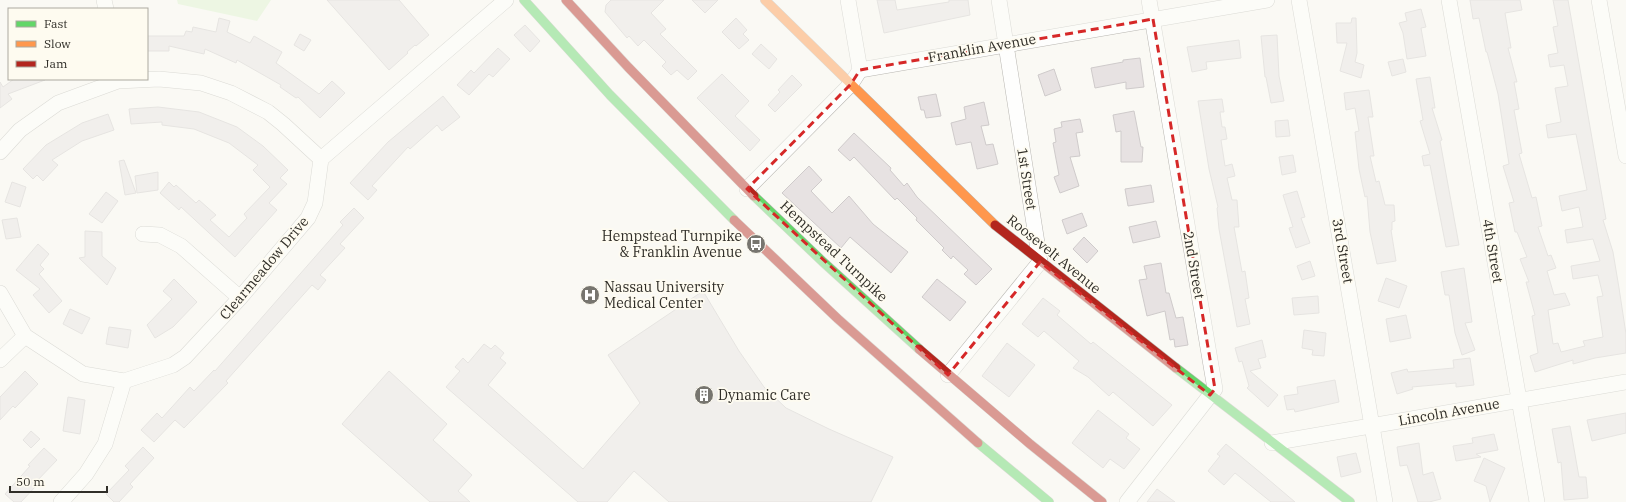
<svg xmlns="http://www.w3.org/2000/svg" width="1626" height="502" viewBox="0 0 1626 502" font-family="'IBM Plex Serif',serif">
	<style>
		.green { fill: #def2cf }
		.building { fill: #e7e2e2; stroke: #cfcbcb }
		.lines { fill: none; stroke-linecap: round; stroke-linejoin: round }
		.street-casing { stroke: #b8b6b1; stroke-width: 16 }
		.fast-casing { stroke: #b8b6b1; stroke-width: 10 }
		.slow-casing { stroke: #b8b6b1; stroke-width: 10 }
		.jam-casing { stroke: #b8b6b1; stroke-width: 10 }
		.street { stroke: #fefefd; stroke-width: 15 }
		.fast { stroke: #63d668; stroke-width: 9 }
		.slow { stroke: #ff974d; stroke-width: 9 }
		.jam { stroke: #b3261e; stroke-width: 9 }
		.marked { fill: none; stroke: #d62828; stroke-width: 3; stroke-dasharray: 8 5; stroke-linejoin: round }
		.labels { text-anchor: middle; stroke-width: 3.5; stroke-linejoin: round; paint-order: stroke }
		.street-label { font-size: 14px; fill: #302e28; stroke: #fefbf0 }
		.poi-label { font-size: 14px; fill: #302e28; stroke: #fefbf0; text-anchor: start }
	</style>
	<rect width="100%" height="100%" fill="#faf9f4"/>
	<path class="green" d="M177,0H271L257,21L178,4Z"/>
	<path class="building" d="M327,0H399L429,35L416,46L415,45L407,52L408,53L389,70Z
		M611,0H664L651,13L666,29L660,34L697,71L688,80L677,70L671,75L662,66L666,62L644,40L638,46L629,36L627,38L605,12L606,5Z
		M692,0H718L705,13Z
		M877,0H895L897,10L949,2V0H968L970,15L884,33Z
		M1470,0H1520L1522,10L1505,13L1511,48H1508L1517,82H1514L1519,109L1514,110L1522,153L1519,154L1532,198L1536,197L1542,226L1538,227L1548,256L1551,255L1556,268L1547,271L1554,295L1565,293L1570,305L1548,310L1553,344L1558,343L1561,352L1585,346L1583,341L1603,337L1597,297L1603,296L1598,275L1573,279L1571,266L1600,261L1593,239L1567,243L1565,230L1583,227L1579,207L1562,211L1559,196L1587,190L1576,134L1548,138L1546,125L1561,122L1555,88L1568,86L1564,65L1550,67L1548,55L1558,53L1553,27L1558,26L1553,0H1568L1606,219L1603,220L1613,252L1619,288L1626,334V353L1595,358L1573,364V360L1535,372L1530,356L1538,353L1532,316L1535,315L1526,282H1529L1520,259L1527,257L1517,232H1515L1509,203L1514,202L1503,166L1509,164L1498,94L1487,52H1486L1479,18L1473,19Z
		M1421,9L1426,27L1421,28L1426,56L1407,59L1403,33L1399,23L1407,21L1405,13Z
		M219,18L230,21L227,32L250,43L254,36L282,52L276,63L319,94L332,81L345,93L320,118L298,97L296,98L280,87L281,85L237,60L236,63L205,49L204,54L169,46V51H147V36H184L186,31L192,32L193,27L216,32Z
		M736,18L747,30L743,34L749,40L739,49L722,32Z
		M1352,18H1356L1357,53L1355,62L1364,65L1361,78L1340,71L1347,43H1337L1336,23H1351Z
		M525,25L540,41L530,52L514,35Z
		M300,34L311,40L304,51L294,45Z
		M1277,35L1279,76L1284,101L1271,103L1266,77H1265L1261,36Z
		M1239,40L1241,58L1206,62L1207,69L1192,72L1187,47Z
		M761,44L777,59L769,69L752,54Z
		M498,48L510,59L493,77L489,74L469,95L457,85L471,70L474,73Z
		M1140,58L1144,87L1126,89V82L1095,88L1091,68L1123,62V60Z
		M1403,59L1406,72L1392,76L1388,62Z
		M1054,69L1061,90L1045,96L1038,75Z
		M722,74L749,101L735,116L760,140L750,151L697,98Z
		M792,75L802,85L775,112L768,105L780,92L778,90Z
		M1430,77L1435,108H1432L1442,140L1440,141L1459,245L1446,247L1430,165L1424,166L1422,156L1430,154L1420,121L1423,120L1416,79Z
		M14,79L45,80L8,94L12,99L0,108V82L3,87Z
		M1369,90L1373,117H1368L1374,156H1370L1376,182L1379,181L1385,205H1394L1395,221L1392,222V230H1391L1396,261L1377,264L1370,232L1367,196L1365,197L1359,169L1355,132L1359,131L1355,108L1346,110L1344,93Z
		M936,94L941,116L926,118L924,110H921L918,97Z
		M443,96L460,117L442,131L437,125L410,149L408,147L372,186L377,190L368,200L350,183L388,142Z
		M1222,99L1224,112H1220L1222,127H1225L1227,139L1221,140L1225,166L1232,164L1235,176L1227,178L1232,200H1237L1239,227H1234L1242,272L1245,271L1249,298L1245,299L1250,324L1237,327L1219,229L1217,208L1218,207L1209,169L1198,101Z
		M984,102L989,125L981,126L986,145L993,144L998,164L977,169L971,142L956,145L951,123L966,119L964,107Z
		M158,107L199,112L237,127L263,146L288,170L280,178L287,184L269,203L277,210L235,257L181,207L179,210L160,193L169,182L174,187L176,185L196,203L199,200L216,215L210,220L229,237L247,218L244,214L270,187L253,170L258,165L229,143L194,129L162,125V122L131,124L129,109Z
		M1134,111L1141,147H1143L1142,162H1121V131L1116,132L1113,115Z
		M108,114L114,130L82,141L52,160L58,165L43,181L37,175L33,179L23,169L46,145L82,123Z
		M1080,119L1083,132L1076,133L1080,156L1070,157L1079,186L1060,193L1054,177L1059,175L1053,143L1056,142L1054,129L1062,127L1061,122Z
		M1288,120L1290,136L1276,137L1275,121Z
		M854,133L891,168L890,170L904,186L907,183L917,197L992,269L976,285L964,274L968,270L953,256L951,259L942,250L944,248L916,220L917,218L897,198L895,200L854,157L850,161L838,150Z
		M1293,155L1296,172L1282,175L1279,157Z
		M124,160L136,193L125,195L119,161Z
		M809,166L822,180L811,191L832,213L849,196L873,224L908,252L891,273L850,237L841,248L782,193Z
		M158,172V190L137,193L135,176Z
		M12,182L26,187L20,207L5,202Z
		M1151,185L1154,202L1128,206L1125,189Z
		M1297,191L1305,217L1301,218L1310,243L1296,248L1289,228L1293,227L1283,195Z
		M106,192L118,201L102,223L89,214Z
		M354,208L364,218L340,244L345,248L320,275L326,280L318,290L312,285L226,381L228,383L184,428L175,420L154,442L141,430L157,413L162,418L190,387L194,391L214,370L215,371L343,225L340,222Z
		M1082,213L1087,226L1067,234L1062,220Z
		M17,218L21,237L6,239L2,220Z
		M1156,221L1160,237L1133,243L1129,227Z
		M85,231L102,232V256L116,268L107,285L79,258L85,257Z
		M1084,237L1098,251L1087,263L1073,249Z
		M38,244L49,254L40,265L44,269L39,274L62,301L49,313L33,295L40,289L16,270Z
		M1310,261L1315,276L1302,280L1297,266Z
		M1161,263L1166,293H1169L1176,318L1183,317L1188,345L1175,347L1174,339L1170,340L1165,311L1147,316L1139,280L1147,279L1144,266Z
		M1464,268L1472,322L1465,323L1475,350L1462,355L1455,333L1449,295H1445L1441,272Z
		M1386,278L1407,286L1399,308L1378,301Z
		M174,279L197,302L173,327L155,338L147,325L172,299L163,291Z
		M937,279L966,302L950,321L922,297Z
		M703,291L739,351L764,387L786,408L829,429L893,457L871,502H669L634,471L607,502H578L446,387L460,371L455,367L463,358L468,363L484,344L491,349L495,345L504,353L500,358L506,363L488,385L583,469L640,403L608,355Z
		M1318,296L1319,313L1294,315L1292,298Z
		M1043,298L1060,311L1057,315L1091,344L1093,342L1172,405L1153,426L1113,392L1109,396L1088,377L1073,368L1079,361L1044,331L1038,337L1022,324Z
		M70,309L90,318L82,334L63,324Z
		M1406,315L1411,338L1390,342L1386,319Z
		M109,327L131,330L128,348L106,344Z
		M1304,330L1326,333L1324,356L1312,355L1313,350L1302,348Z
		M1262,340L1266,357L1258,359L1261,368L1250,371L1278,395L1268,407L1247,388L1249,386L1242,361L1239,362L1235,348Z
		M1007,343L1035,365L1009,397L982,376Z
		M1470,358L1474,385L1456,387V383L1412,387L1413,389L1397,394L1391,373L1407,369L1408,372L1454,368L1453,360Z
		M25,371L38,384L15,408L13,406L0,420V397Z
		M389,371L447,424L433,440L472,475L458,491L470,502H430L342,424Z
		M1335,380L1339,402L1295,412L1294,409L1287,410L1284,396L1298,394L1297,387Z
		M68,397L85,400L80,434L63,431Z
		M1098,410L1129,434L1126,438L1140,449L1124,469L1110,459L1103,468L1072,443Z
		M1626,413V433L1592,441L1587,420Z
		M1570,426L1579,477H1586L1588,498L1564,500L1561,462L1558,463L1552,429Z
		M31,431L40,439L31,448L23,440Z
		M1494,434L1498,450L1476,454L1481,457L1456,461L1453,446L1473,443L1472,438Z
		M1419,443L1423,475L1433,472L1441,499L1429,502H1418L1407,465L1400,466L1397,447Z
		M1226,444L1262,474L1295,502H1271L1235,473L1224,485L1208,471L1220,456L1217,454Z
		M143,447L154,458L130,484L133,487L119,502H114L106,494L129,470L125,466Z
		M44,448L57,460L34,484L36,486L21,502H14L5,494L30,466L28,465Z
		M1356,453L1361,472L1341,477L1337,457Z
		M1484,458L1505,468L1490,502L1486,486L1474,481Z
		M1157,489L1175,502H1147Z"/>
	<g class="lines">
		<defs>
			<path id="street" d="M104,0L106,9
				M848,0L860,70
				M1299,0L1385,502
				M1449,0L1537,502
				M1599,0L1626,156
				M0,152L20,130L58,103L118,81L159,79L201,83L231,93L268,112L283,124L321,159
				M747,189L851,84L860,70L1267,0
				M143,234L160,235L181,246L240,298
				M0,293L25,336L83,374L124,381L173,365L185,357L240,298L308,218L315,203L321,159L506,0
				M0,360L25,336
				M948,375L1040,262L999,0
				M1272,443L1626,382
				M61,502L86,474L105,444L124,381
				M1127,502L1215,389L1149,0"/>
			<path id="fast" d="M524,0L610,95L734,220
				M754,196L823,262L919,349
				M1176,368L1350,502
				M978,443L1049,502"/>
			<path id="slow" d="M765,0L995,225"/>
			<path id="jam" d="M566,0L628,67L754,196
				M734,220L838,319L978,443
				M995,225L1176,368
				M919,349L1030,444L1102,502"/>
		</defs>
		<use href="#street" class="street-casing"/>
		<use href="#fast" class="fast-casing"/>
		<use href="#slow" class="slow-casing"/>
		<use href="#jam" class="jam-casing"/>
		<use href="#street" class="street"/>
		<use href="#fast" class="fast"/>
		<use href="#slow" class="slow"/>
		<use href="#jam" class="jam"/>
	</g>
	<path d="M0 0H1626V502H0ZM1153,19L1215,389L1210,395L1040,262L948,375L747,189L851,84L860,70Z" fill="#faf9f4" fill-opacity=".55" fill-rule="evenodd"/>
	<path class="marked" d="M1153,19L1215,389L1210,395L1040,262L948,375L747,189L851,84L860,70Z"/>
	<defs>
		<symbol id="bus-disc" viewBox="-11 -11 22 22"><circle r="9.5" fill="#77756f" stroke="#fefbf0"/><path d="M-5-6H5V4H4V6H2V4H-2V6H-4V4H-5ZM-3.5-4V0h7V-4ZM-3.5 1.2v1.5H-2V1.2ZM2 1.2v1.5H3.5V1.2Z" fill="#fff"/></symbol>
		<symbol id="hospital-disc" viewBox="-11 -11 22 22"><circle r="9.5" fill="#77756f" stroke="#fefbf0"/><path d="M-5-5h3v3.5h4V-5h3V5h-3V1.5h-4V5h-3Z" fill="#fff"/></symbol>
		<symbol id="building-disc" viewBox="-11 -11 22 22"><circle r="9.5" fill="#77756f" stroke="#fefbf0"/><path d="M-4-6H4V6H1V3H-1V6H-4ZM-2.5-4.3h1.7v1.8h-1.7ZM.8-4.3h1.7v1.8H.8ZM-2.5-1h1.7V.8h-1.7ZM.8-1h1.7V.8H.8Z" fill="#fff"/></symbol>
	</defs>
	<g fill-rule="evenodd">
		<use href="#bus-disc" x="745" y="233" width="22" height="22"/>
		<use href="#hospital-disc" x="579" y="284" width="22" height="22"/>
		<use href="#building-disc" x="693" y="384" width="22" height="22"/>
	</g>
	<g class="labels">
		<g class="street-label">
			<text transform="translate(982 48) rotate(-10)" y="5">Franklin Avenue</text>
			<text transform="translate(1027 179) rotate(81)" y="5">1st Street</text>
			<text transform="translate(834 251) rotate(43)" y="5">Hempstead Turnpike</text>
			<text transform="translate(1343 251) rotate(80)" y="5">3rd Street</text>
			<text transform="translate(1493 251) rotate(80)" y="5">4th Street</text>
			<text transform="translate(1054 254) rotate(39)" y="5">Roosevelt Avenue</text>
			<text transform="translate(1194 265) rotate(80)" y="5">2nd Street</text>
			<text transform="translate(264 268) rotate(-50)" y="5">Clearmeadow Drive</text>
			<text transform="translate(1449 412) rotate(-10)" y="5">Lincoln Avenue</text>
		</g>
		<g class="poi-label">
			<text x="742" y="241" text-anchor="end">Hempstead Turnpike<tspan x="742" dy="16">&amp; Franklin Avenue</tspan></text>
			<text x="604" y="292">Nassau University<tspan x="604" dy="16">Medical Center</tspan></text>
			<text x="718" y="400">Dynamic Care</text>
		</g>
	</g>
	<rect x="8" y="8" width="140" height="72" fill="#fefbf0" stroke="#aca9a0"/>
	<rect x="16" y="21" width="20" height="6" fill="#63d668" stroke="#aca9a0"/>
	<text x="44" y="28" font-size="12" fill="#302e28">Fast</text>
	<rect x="16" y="41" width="20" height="6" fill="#ff974d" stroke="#aca9a0"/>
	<text x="44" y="48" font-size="12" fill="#302e28">Slow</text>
	<rect x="16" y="61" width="20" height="6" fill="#b3261e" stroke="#aca9a0"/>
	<text x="44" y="68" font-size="12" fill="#302e28">Jam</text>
	<path d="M10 486v6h97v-6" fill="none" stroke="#302e28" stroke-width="2"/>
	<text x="16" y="486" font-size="12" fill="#302e28" stroke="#fefbf0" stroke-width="3" paint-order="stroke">50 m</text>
</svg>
